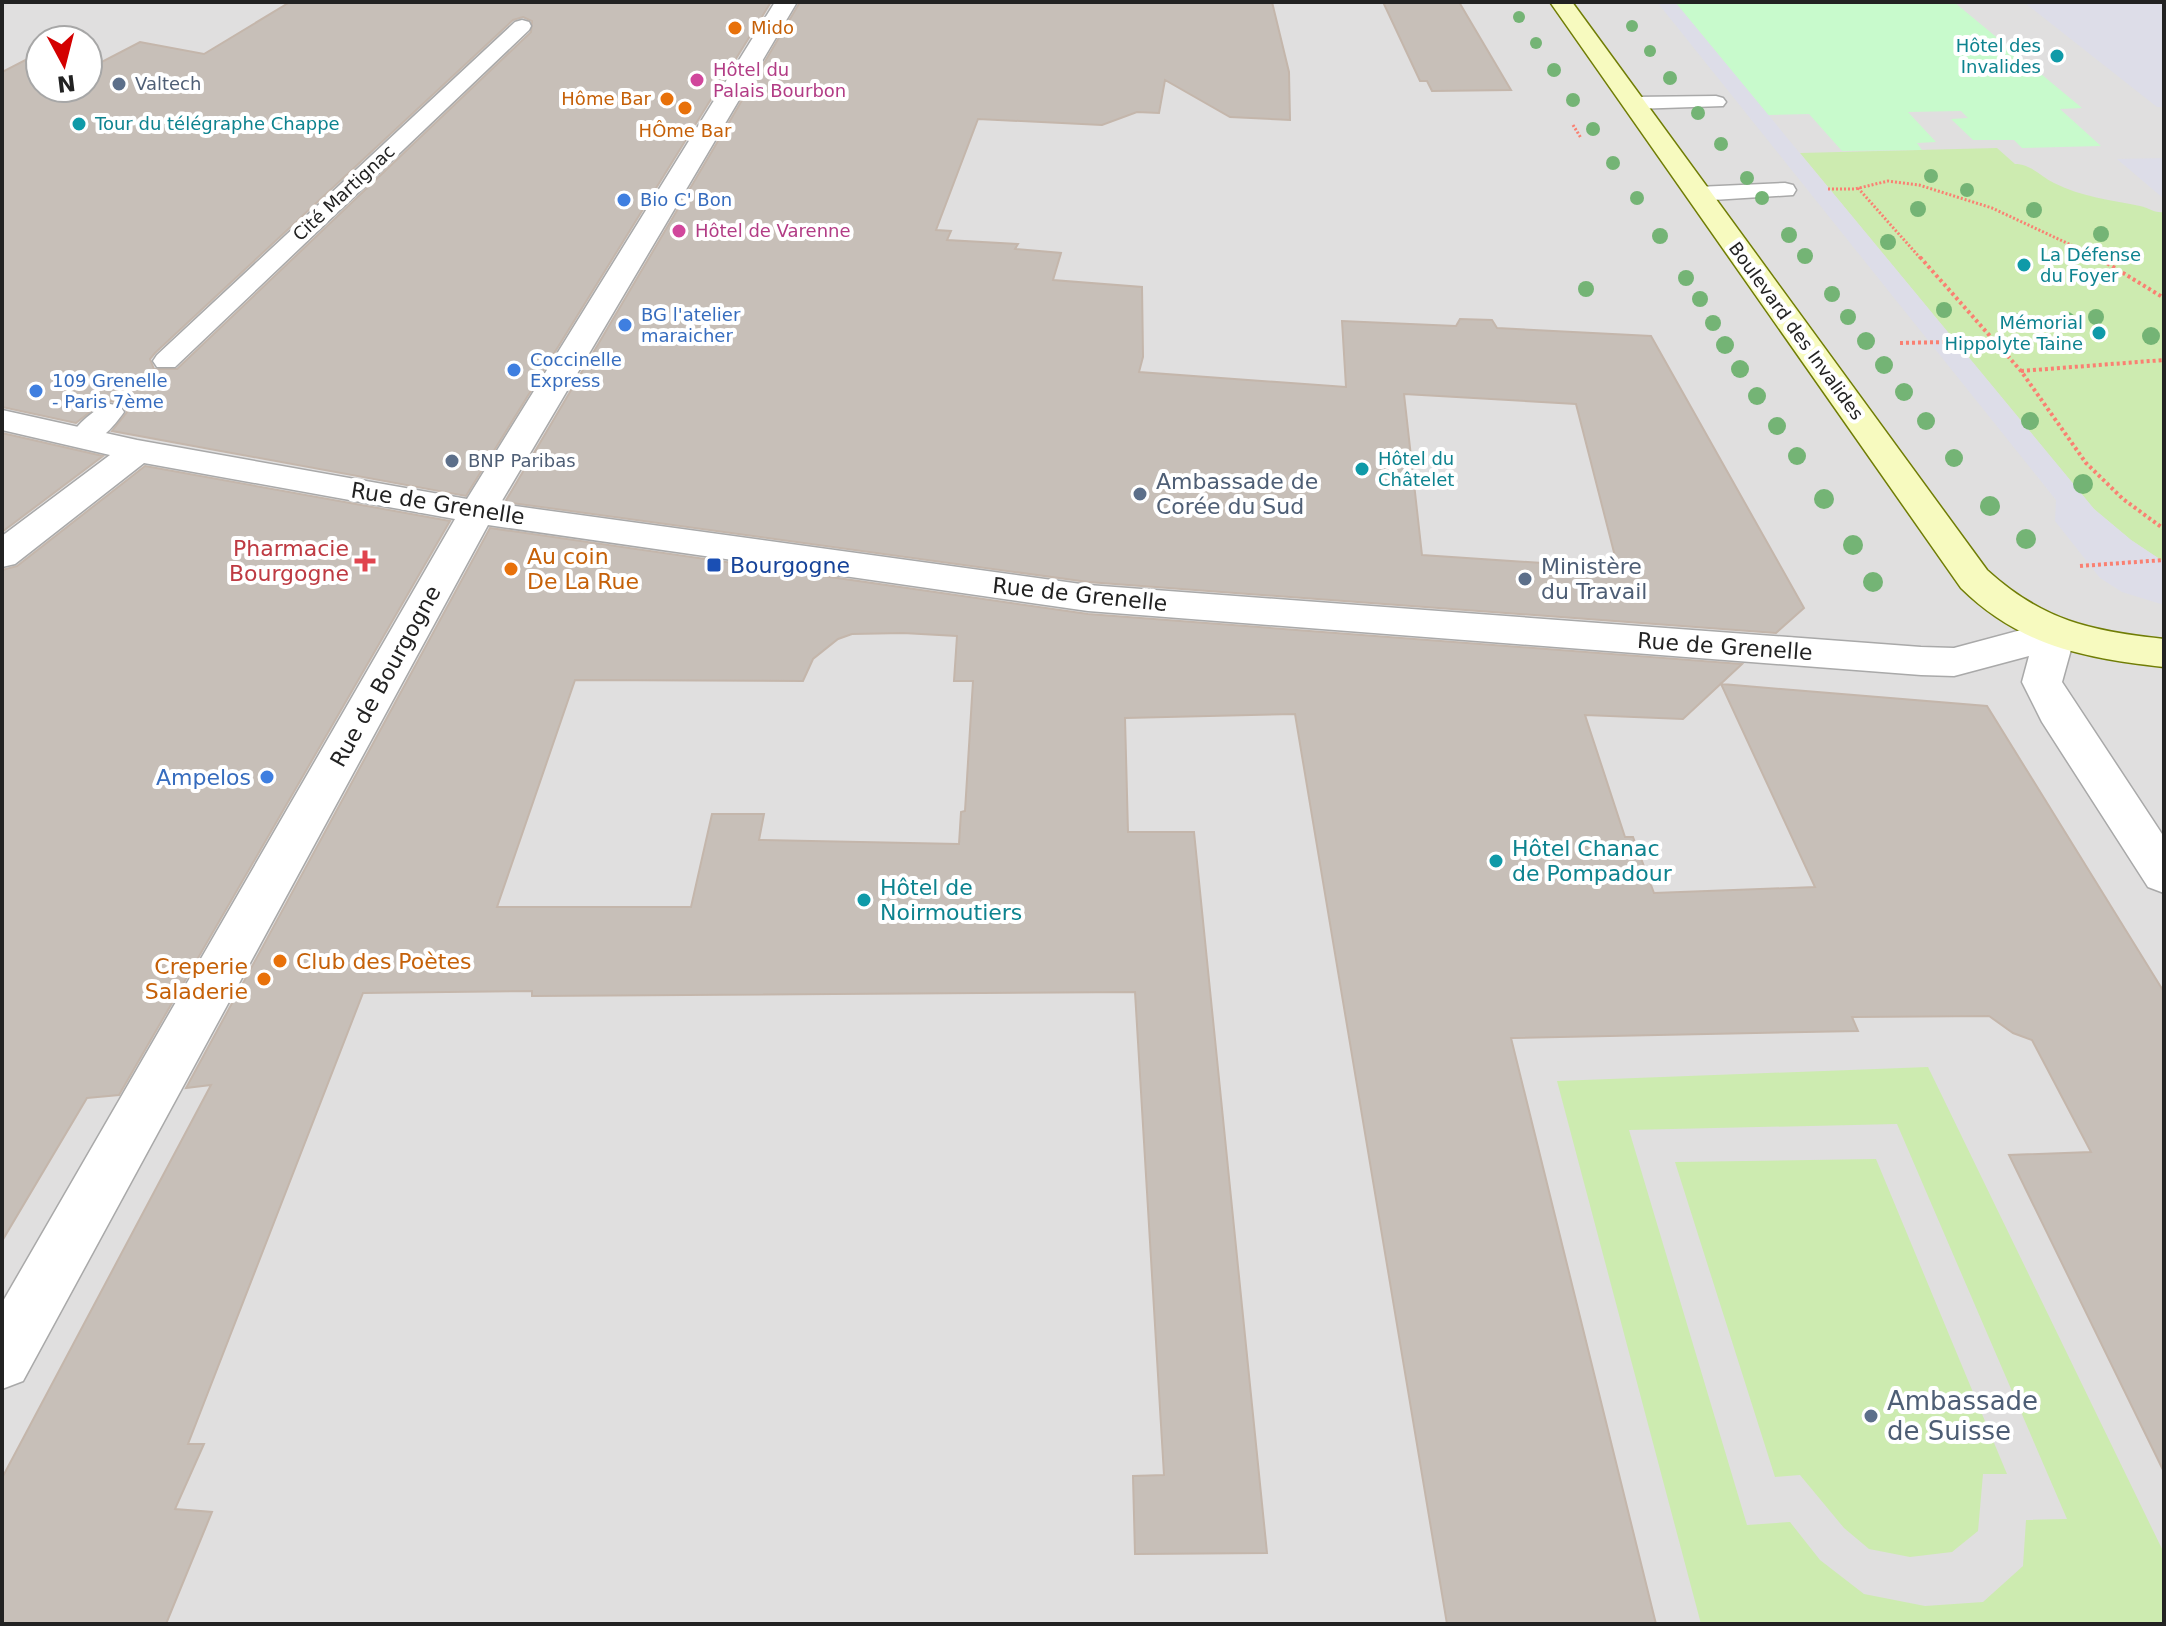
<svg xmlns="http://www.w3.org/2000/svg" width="2166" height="1626" viewBox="0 0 2166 1626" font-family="'DejaVu Sans',sans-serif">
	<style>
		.residential { fill: #e0dfdf; fill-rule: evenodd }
		.grass { fill: #cdebb0; fill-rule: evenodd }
		.park { fill: #c8facc }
		.plaza { fill: #dddde8 }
		.building { fill: #c7bfb8; stroke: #c4b6ab; stroke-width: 2; fill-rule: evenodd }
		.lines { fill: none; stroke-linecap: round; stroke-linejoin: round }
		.lane-casing { stroke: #a9a9a9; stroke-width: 3 }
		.street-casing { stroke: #a9a9a9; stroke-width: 3 }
		.secondary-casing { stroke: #707d05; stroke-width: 3 }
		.path-far1 { stroke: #fa8072; stroke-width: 3; stroke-dasharray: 2 2; stroke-linecap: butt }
		.path { stroke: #fa8072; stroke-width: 4; stroke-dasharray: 3 3; stroke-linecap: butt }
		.lane { fill: #fff; fill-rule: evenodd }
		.street { fill: #fff; fill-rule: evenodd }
		.secondary { fill: #f7fabf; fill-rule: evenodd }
		.tree { fill: #74b475 }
		.food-dot { fill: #e8710a; stroke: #fff; stroke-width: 3 }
		.culture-dot { fill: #0f9aa8; stroke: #fff; stroke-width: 3 }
		.hotel-dot { fill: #d1479c; stroke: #fff; stroke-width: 3 }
		.service-dot { fill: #5c6f8a; stroke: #fff; stroke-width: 3 }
		.shop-dot { fill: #3f7fe0; stroke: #fff; stroke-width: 3 }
		.health-dot { fill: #e0444e; stroke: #fff; stroke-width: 3 }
		.transit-dot { fill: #1a4fb4; stroke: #fff; stroke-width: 3 }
		.labels { text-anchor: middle; stroke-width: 8; stroke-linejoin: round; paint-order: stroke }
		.far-food-label { font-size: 18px; fill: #c56008; stroke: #fff; text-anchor: start }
		.far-culture-label { font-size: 18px; fill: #0d838f; stroke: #fff; text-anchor: start }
		.far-hotel-label { font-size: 18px; fill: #b23c85; stroke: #fff; text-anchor: start }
		.far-service-label { font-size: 18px; fill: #4e5e75; stroke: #fff; text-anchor: start }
		.far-street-label { font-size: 18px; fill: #222; stroke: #fff }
		.far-shop-label { font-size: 18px; fill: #366cbe; stroke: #fff; text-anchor: start }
		.service-label { font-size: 22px; fill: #4e5e75; stroke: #fff; text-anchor: start }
		.street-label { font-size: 22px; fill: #222; stroke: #fff }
		.health-label { font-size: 22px; fill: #be3a42; stroke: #fff; text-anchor: end }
		.food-label { font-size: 22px; fill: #c56008; stroke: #fff; text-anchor: start }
		.transit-label { font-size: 22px; fill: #164399; stroke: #fff; text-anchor: start }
		.shop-label { font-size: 22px; fill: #366cbe; stroke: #fff; text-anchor: end }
		.culture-label { font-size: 22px; fill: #0d838f; stroke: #fff; text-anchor: start }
		.near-service-label { font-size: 26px; fill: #4e5e75; stroke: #fff; text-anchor: start }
	</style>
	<rect width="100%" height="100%" fill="#f2efe9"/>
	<path class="residential" d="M2,2H2164V1624H2ZM40,40H88V88H40Z"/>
	<path class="grass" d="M1997,148L2015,164C2031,164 2040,176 2054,183C2082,197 2110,200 2140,206C2150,208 2153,213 2164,212V562L2131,540L2094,509L1800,153Z
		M1928,1067L2164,1553V1624H1701L1557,1081ZM1897,1124L2067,1519L2026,1520L2023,1566L1983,1602L1925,1606L1864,1594L1820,1560L1790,1522L1747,1525L1629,1130Z
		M1876,1159L2007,1474H1983L1978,1531L1952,1552L1910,1557L1869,1549L1844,1528L1800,1475L1775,1477L1675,1162Z"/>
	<path class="park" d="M1675,2H1954L2082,108L2060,109L2101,146L2022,148L2014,140H1973L1951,119L1968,118L1961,111L1908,112L1936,142L1917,143L1922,150L1842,151L1809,114L1768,115Z"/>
	<path class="plaza" d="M1657,2H1675L2094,509L2131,540L2164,562V605L2122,592L2100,578L2055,521L2056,500Z
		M2164,2V107H2157L2025,3Z
		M2164,158V199L2117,159Z"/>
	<path class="building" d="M290,2H771L466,496L112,431L127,412L122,404L111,401L96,407L76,423L2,407V72L35,55L40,56V88H88V64L96,65L140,42L204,54ZM523,17L532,21L531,32L177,369H154L150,359L155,353L513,20Z
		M800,2H1272L1289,72L1290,120L1230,117L1165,80L1159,113L1137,112L1102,125L978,119L936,230L951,231L947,240L1018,244L1015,249L1061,253L1053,280L1142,287L1143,357L1139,372L1346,387L1342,321L1456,326L1460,319L1492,320L1497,328L1651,336L1804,608L1776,633L1088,582L505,502ZM1404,394L1576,404L1618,568L1422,555Z
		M1383,2H1459L1511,90L1432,91L1427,81H1420Z
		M2,433L103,456L2,532Z
		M145,466L450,521L119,1095L87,1098L2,1241V570L17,566Z
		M490,528L1088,614L1742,664L1683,719L1585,715L1625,837H1633L1654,893L1815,887L1721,684L1987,706L2164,992V1472L2009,1155L2091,1152L2032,1040L2013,1033L1989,1016L1852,1017L1858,1031L1511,1038L1656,1624H1447L1295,714L1125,718L1128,832H1194L1267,1553L1135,1554L1133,1476L1164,1475L1135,992L532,996V991L363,993L188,1444H204L175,1509L212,1512L166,1624H2V1478L211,1085L186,1088ZM903,633L957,636L954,681H973L965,811L961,812L959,844L759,840L764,814H712L691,907H497L575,680L803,681L813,659L838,639L852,634Z"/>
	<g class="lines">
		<defs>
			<path id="lane" d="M522,20L529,22L531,26L529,30L175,367H157L153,361L157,355L515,22Z
				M1716,96L1723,98L1726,102L1723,106L1633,109L1623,103L1633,97Z
				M1785,183L1793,185L1796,190L1793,195L1697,201L1686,194L1697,187Z
				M110,404L120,406L124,412C112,429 94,450 72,445L68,439C77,425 94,408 110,404Z"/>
			<path id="street" d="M775,2H797L500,504L1088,585L1921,647L1954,648L2055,621L2069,625L2075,635L2062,682L2164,837V893L2148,887L2042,722L2022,682L2029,656L1954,676L1921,675L1088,611L488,525L23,1381L2,1389V1303L455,519L144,463L15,564L2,567V536L110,455L2,430V410L137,440L467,499Z"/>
			<path id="secondary" d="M1550,2H1572L1987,570C2043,621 2091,631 2164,639V667C2084,658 2020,646 1961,588Z"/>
		</defs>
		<use href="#lane" class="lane-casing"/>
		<use href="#street" class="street-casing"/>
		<use href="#secondary" class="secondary-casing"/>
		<path class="path-far1" d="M1573,125L1581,138
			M1858,188L1921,259
			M1828,189H1855L1888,181L1919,185L1992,208L2101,259"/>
		<path class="path" d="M1920,257L2021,371L2086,463L2123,499L2164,529
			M2097,257L2164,298
			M1900,343L1995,341
			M2021,371L2164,360
			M2080,566L2164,560"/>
		<use href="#lane" class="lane"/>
		<use href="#street" class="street"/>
		<use href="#secondary" class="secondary"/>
	</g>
	<g class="tree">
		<circle cx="1519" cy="17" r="6"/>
		<circle cx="1632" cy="26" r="6"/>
		<circle cx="1536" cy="43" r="6"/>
		<circle cx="1650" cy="51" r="6"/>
		<circle cx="1554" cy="70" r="7"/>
		<circle cx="1670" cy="78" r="7"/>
		<circle cx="1573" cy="100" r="7"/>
		<circle cx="1698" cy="113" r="7"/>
		<circle cx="1593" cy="129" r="7"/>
		<circle cx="1721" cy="144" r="7"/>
		<circle cx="1613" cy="163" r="7"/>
		<circle cx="1931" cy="176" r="7"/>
		<circle cx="1747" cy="178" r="7"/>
		<circle cx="1967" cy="190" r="7"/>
		<circle cx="1637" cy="198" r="7"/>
		<circle cx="1762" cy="198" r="7"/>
		<circle cx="1918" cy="209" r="8"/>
		<circle cx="2034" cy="210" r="8"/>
		<circle cx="2101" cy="234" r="8"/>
		<circle cx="1789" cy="235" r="8"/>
		<circle cx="1660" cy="236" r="8"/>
		<circle cx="1888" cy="242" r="8"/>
		<circle cx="1805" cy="256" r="8"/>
		<circle cx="1686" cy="278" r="8"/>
		<circle cx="1586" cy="289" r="8"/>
		<circle cx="1832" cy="294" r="8"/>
		<circle cx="1700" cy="299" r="8"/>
		<circle cx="1944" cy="310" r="8"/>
		<circle cx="1848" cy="317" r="8"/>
		<circle cx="2096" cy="317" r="8"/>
		<circle cx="2067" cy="320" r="8"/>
		<circle cx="2016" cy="321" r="8"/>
		<circle cx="1713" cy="323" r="8"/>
		<circle cx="2151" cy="336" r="9"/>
		<circle cx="1866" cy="341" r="9"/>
		<circle cx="1725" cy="345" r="9"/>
		<circle cx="1884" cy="365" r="9"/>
		<circle cx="1740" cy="369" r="9"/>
		<circle cx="1904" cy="392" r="9"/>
		<circle cx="1757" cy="396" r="9"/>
		<circle cx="1926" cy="421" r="9"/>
		<circle cx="2030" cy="421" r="9"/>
		<circle cx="1777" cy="426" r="9"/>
		<circle cx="1797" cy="456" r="9"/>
		<circle cx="1954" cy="458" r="9"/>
		<circle cx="2083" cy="484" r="10"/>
		<circle cx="1824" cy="499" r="10"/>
		<circle cx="1990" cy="506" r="10"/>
		<circle cx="2026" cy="539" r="10"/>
		<circle cx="1853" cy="545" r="10"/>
		<circle cx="1873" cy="582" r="10"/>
	</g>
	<g class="food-dot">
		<circle cx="735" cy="28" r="8"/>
		<circle cx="667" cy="99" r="8"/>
		<circle cx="685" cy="108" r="8"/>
		<circle cx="511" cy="569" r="8"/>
		<circle cx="280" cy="961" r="8"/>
		<circle cx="264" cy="979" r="8"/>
	</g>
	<g class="culture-dot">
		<circle cx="2057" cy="56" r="8"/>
		<circle cx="79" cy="124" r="8"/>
		<circle cx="2024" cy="265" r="8"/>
		<circle cx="2099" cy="333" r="8"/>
		<circle cx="1362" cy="469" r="8"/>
		<circle cx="1496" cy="861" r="8"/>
		<circle cx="864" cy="900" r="8"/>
	</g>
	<g class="hotel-dot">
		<circle cx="697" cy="80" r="8"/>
		<circle cx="679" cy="231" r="8"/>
	</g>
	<g class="service-dot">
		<circle cx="119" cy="84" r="8"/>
		<circle cx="452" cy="461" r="8"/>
		<circle cx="1140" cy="494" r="8"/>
		<circle cx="1525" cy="579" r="8"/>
		<circle cx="1871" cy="1416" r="8"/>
	</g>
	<g class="shop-dot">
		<circle cx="624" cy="200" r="8"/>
		<circle cx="625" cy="325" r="8"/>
		<circle cx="514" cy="370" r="8"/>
		<circle cx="36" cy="391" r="8"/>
		<circle cx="267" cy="777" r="8"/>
	</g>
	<path class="health-dot" d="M361 549h8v8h8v8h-8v8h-8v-8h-8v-8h8z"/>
	<rect class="transit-dot" x="706" y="557" width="16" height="16" rx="4"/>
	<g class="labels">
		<g class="far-food-label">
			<text x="751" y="34">Mido</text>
			<text x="651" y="105" text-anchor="end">Hôme Bar</text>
			<text x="685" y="137" text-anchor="middle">HÔme Bar</text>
		</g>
		<g class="far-culture-label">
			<text x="2041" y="52" text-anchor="end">Hôtel des<tspan x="2041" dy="21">Invalides</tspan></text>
			<text x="95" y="130">Tour du télégraphe Chappe</text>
			<text x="2040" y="261">La Défense<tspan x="2040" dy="21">du Foyer</tspan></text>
			<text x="2083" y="329" text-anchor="end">Mémorial<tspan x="2083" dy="21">Hippolyte Taine</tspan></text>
			<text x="1378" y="465">Hôtel du<tspan x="1378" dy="21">Châtelet</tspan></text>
		</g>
		<g class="far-hotel-label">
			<text x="713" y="76">Hôtel du<tspan x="713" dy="21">Palais Bourbon</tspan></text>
			<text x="695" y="237">Hôtel de Varenne</text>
		</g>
		<g class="far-service-label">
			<text x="135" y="90">Valtech</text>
			<text x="468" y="467">BNP Paribas</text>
		</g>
		<g class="far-street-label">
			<text transform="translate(344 193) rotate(-43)" y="6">Cité Martignac</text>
			<text transform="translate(1796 331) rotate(54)" y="6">Boulevard des Invalides</text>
		</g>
		<g class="far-shop-label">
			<text x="640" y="206">Bio C' Bon</text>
			<text x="641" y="321">BG l'atelier<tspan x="641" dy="21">maraicher</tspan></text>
			<text x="530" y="366">Coccinelle<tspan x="530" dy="21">Express</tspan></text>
			<text x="52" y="387">109 Grenelle<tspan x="52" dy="21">- Paris 7ème</tspan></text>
		</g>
		<g class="service-label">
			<text x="1156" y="489">Ambassade de<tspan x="1156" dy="25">Corée du Sud</tspan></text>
			<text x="1541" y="574">Ministère<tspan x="1541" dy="25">du Travail</tspan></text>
		</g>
		<g class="street-label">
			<text transform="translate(438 503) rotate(9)" y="8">Rue de Grenelle</text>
			<text transform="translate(1080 594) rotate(6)" y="8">Rue de Grenelle</text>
			<text transform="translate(1725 646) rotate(4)" y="8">Rue de Grenelle</text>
			<text transform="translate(385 676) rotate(-61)" y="8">Rue de Bourgogne</text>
		</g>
		<g class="health-label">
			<text x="349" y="556">Pharmacie<tspan x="349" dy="25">Bourgogne</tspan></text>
		</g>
		<g class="food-label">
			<text x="527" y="564">Au coin<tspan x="527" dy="25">De La Rue</tspan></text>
			<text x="296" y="969">Club des Poètes</text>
			<text x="248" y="974" text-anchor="end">Creperie<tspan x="248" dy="25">Saladerie</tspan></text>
		</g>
		<g class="transit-label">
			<text x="730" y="573">Bourgogne</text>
		</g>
		<g class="shop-label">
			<text x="251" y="785">Ampelos</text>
		</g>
		<g class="culture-label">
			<text x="1512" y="856">Hôtel Chanac<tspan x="1512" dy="25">de Pompadour</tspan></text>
			<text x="880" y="895">Hôtel de<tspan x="880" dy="25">Noirmoutiers</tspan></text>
		</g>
		<g class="near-service-label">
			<text x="1887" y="1410">Ambassade<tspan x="1887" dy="30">de Suisse</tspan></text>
		</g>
	</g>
	<rect width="2166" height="1626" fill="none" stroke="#222222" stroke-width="8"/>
	<g transform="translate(64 64) rotate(173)"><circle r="38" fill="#ffffff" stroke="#a7a7a7" stroke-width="2"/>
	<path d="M0-6L14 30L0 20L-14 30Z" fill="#d40000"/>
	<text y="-12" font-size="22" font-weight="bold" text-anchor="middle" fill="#222222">N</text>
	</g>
</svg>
